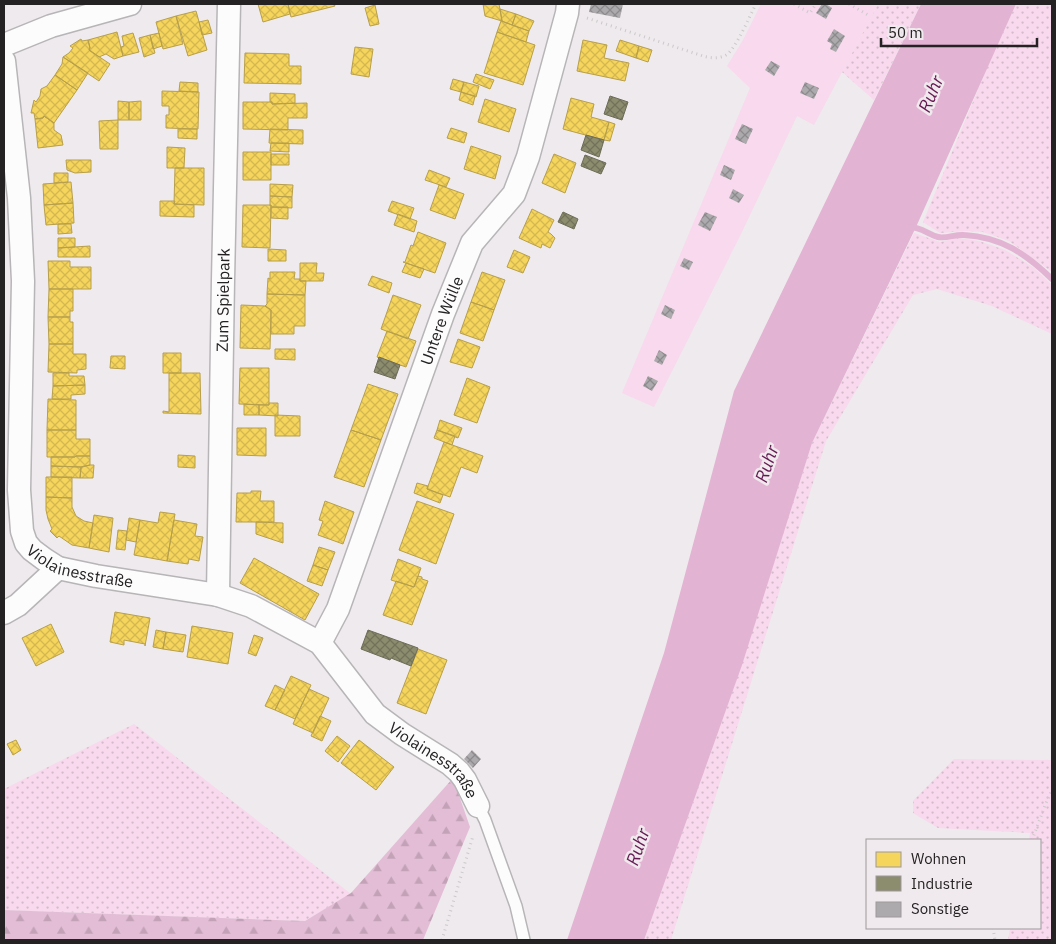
<svg xmlns="http://www.w3.org/2000/svg" width="1056" height="944" viewBox="0 0 1056 944" font-family="'IBM Plex Sans',sans-serif">
	<style>
		.grass { fill: url(#grass-dots) }
		.forest { fill: url(#forest-firs) }
		.garden { fill: #f8d9ed }
		.water { fill: #e2b3d3 }
		.homes { fill: url(#homes-cross-hatch); stroke: #b79f4b }
		.industry { fill: url(#industry-cross-hatch); stroke: #6d6c58 }
		.lines { fill: none; stroke-linecap: round; stroke-linejoin: round }
		.stream { stroke: #e2b3d3; stroke-width: 6 }
		.building { fill: url(#building-cross-hatch) }
		.lane-casing { stroke: #b7b5b7; stroke-width: 14 }
		.street-casing { stroke: #b7b5b7; stroke-width: 25 }
		.path { stroke: #cbc9ca; stroke-width: 3; stroke-dasharray: 1 4; stroke-linecap: butt }
		.lane { stroke: #fdfcfc; stroke-width: 11 }
		.street { stroke: #fdfcfc; stroke-width: 22 }
		.labels { text-anchor: middle; stroke-width: 5; stroke-linejoin: round; paint-order: stroke }
		.street-label { font-size: 16px; fill: #242223; stroke: #f0e9ed }
		.water-label { font-size: 18px; font-style: italic; fill: #641952; stroke: #f0e9ed }
	</style>
	<defs>
		<pattern id="grass-dots" width="8" height="8" patternUnits="userSpaceOnUse" patternTransform="scale(1.25)"><rect width="8" height="8" fill="#f8d9ed"/><path d="M2 2h.1M6 6h.1" fill="none" stroke="#d4bacb" stroke-width="1.8" stroke-linecap="round"/></pattern>
		<pattern id="forest-firs" width="22" height="20" patternUnits="userSpaceOnUse" patternTransform="scale(1.25)"><rect width="22" height="20" fill="#e3bdd6"/><path d="M5 1l3.5 6h-7zM16 11l3.5 6h-7z" fill="#c3a2b7"/></pattern>
		<pattern id="homes-cross-hatch" width="8" height="8" patternUnits="userSpaceOnUse" patternTransform="scale(1.25)"><rect width="8" height="8" fill="#f6d55c"/><path d="M0 0l8 8M0 8l8-8" fill="none" stroke="#d3b750"/></pattern>
		<pattern id="industry-cross-hatch" width="8" height="8" patternUnits="userSpaceOnUse" patternTransform="scale(1.25)"><rect width="8" height="8" fill="#8c8c6e"/><path d="M0 0l8 8M0 8l8-8" fill="none" stroke="#72725a"/></pattern>
		<pattern id="building-cross-hatch" width="8" height="8" patternUnits="userSpaceOnUse" patternTransform="scale(1.25)"><rect width="8" height="8" fill="#acaaac"/><path d="M0 0l8 8M0 8l8-8" fill="none" stroke="#8c8a8c"/></pattern>
	</defs>
	<rect width="100%" height="100%" fill="#efeaed"/>
	<path class="grass" d="M878,4H921L874,100L842,72Z
		M1016,4H1052V272L1009,241L983,232L965,231L940,233L923,222L989,63Z
		M914,233L940,242L958,238L979,241L1005,250L1033,267L1052,285V334L992,306L937,289L913,295L826,441L671,940H644L733,690L812,443Z
		M134,724L351,894L305,921L4,910V789Z
		M954,759L1052,760V940H1008L1010,928H1040V840H1029L1030,833L938,828L913,813V801Z"/>
	<path class="forest" d="M453,778L470,827L423,940H4V910L305,921L351,893Z"/>
	<path class="garden" d="M761,4H878L814,125L797,116L740,236L654,407L622,393L750,88L727,66L743,40Z"/>
	<path class="water" d="M921,4H1016L916,227L812,443L742,665L644,940H567L664,653L734,391Z"/>
	<path class="homes" d="M258,4H288L290,14L263,22Z
		M288,4H334L335,6L291,17Z
		M483,4H499L502,21L485,16Z
		M375,5L379,24L370,26L365,8Z
		M500,9L516,14L512,25L502,21Z
		M196,11L207,50L188,56L176,16Z
		M516,14L534,21L529,31L512,25Z
		M176,16L183,44L163,49L156,22Z
		M208,20L212,33L202,35L199,22Z
		M501,21L529,31L526,42L497,32Z
		M117,32L123,56L114,59L106,54L99,57L89,50L90,48L88,40Z
		M497,32L535,45L523,85L484,73Z
		M133,33L139,52L123,56L121,47L124,46L122,36Z
		M159,33L162,46L153,49L150,35Z
		M150,35L155,53L144,57L139,38Z
		M81,39L82,41L88,40L90,48L89,50L110,64L99,81L63,57L69,53L73,48L70,46Z
		M583,40L607,45L604,58L629,63L625,81L577,71Z
		M620,40L639,46L636,58L616,51Z
		M639,46L652,50L648,62L636,58Z
		M355,47L373,49L369,77L351,74Z
		M245,53L289,54V66H301V84L244,83Z
		M63,57L88,73L77,90L55,75L62,64Z
		M476,74L494,80L490,89L473,82Z
		M55,75L77,90L54,123L44,116L43,118L35,119L34,113H31L34,100L36,102L40,96L41,89L47,86Z
		M453,79L464,82L461,92L450,89Z
		M180,82L198,83V92L179,91Z
		M464,82L479,86L476,97L461,92Z
		M162,91L199,92L198,129L166,128V115H169V106H162Z
		M461,92L475,96L473,105L459,100Z
		M270,93L295,94V103L272,104V102H270Z
		M571,98L594,104L591,117L609,122L604,140L563,129Z
		M485,99L516,109L509,132L478,122Z
		M118,101L129,102V120H118Z
		M141,101V120H129V102Z
		M243,102H272V104L307,103V118H288V130L243,129Z
		M44,116L54,123V130L61,135L63,145L38,148L35,119L43,118Z
		M118,120V149H100L99,121Z
		M609,122L615,124L610,141L604,140Z
		M451,128L467,133L464,143L447,138Z
		M178,129H197V139L178,138Z
		M270,129L303,130V144L269,143Z
		M271,143H289V152L270,151Z
		M471,146L501,156L495,179L464,169Z
		M167,147L185,148L184,168H167Z
		M243,152H271V180H243Z
		M271,154H289V165H271Z
		M554,154L576,163L565,193L542,183Z
		M66,160H91V172L75,173L67,170Z
		M175,168H204V205L174,204Z
		M429,170L450,178L446,187L425,180Z
		M54,173H68V182L54,183Z
		M71,182L73,203L44,205L43,184Z
		M270,184L293,185L292,197L270,196Z
		M439,185L464,194L455,219L430,210Z
		M270,196L292,197V208L271,207V205L270,206Z
		M160,201H175L174,204L194,205V217L160,216Z
		M392,201L414,208L410,219L388,211Z
		M73,203L74,223L46,225L44,205Z
		M243,205H271L270,248L242,247Z
		M271,207H288V219L271,218Z
		M532,209L554,220L548,232L551,234L555,238L550,248L542,244L541,248L519,238Z
		M398,214L417,221L414,232L394,225Z
		M58,224H71L72,233L58,234Z
		M418,232L446,243L435,273L403,262H405L411,245L413,246Z
		M58,238H75V247L58,248Z
		M90,246V257H58V248Z
		M268,249L286,250V261H268Z
		M514,250L530,257L523,273L507,267Z
		M48,261H70V267H91V289H49Z
		M300,263H317L316,273H324L323,281H300Z
		M406,263L424,269L420,278L402,272Z
		M270,272H295L294,279H300V281H306L305,295L267,294L268,278L270,279Z
		M482,272L505,280L494,310L471,302Z
		M372,276L392,283L389,293L368,285Z
		M49,289H73V311H70V317H48Z
		M267,294L305,295V326H294V334H271V310L265,306L267,304Z
		M393,295L421,305L408,339L381,329Z
		M471,302L494,310L483,341L460,333Z
		M241,305L265,306L271,310L270,349L240,348Z
		M48,317H70V322H73V344H49Z
		M387,331L416,341L406,367L377,357Z
		M458,339L480,347L472,368L450,362Z
		M49,344H73V354H86V369L77,370V373L48,372Z
		M275,349H295V360L275,359Z
		M163,353H181V373H163Z
		M111,356H125V369L110,368Z
		M240,368H269V405L239,404Z
		M53,373H69V376H84L85,385L53,386Z
		M169,373H200L201,414L163,413V411L169,412Z
		M467,378L490,387L477,423L454,415Z
		M368,384L398,394L381,440L351,430Z
		M85,385V394L71,395V399H52L53,386Z
		M48,399L76,400V430H47Z
		M269,403H278V416L259,415V405H269Z
		M244,404L259,405V415H244Z
		M275,415L300,416V436H275Z
		M440,420L462,428L458,438L437,430Z
		M237,428H266V456L237,455Z
		M47,430H76V439H90V456H76L75,457H47Z
		M351,430L381,440L364,487L334,477Z
		M437,430L455,436L452,445L434,438Z
		M444,442L483,456L477,473L461,467L450,497L427,489Z
		M178,455L195,456V468L178,467Z
		M76,456H90V465L81,467L51,466V457H75Z
		M90,465H94L93,478H80L81,467Z
		M51,466L81,467L80,478L51,477Z
		M46,477H72V498L46,497Z
		M417,483L428,486L427,489L443,495L440,503L414,493Z
		M251,491H261L260,501H274V522H236L237,493H251Z
		M46,497L72,498V507L76,516L84,521L93,523L89,548L72,545L59,536L57,538L50,531L52,529L48,519L46,510Z
		M325,501L354,512L343,544L318,535L323,521L319,520Z
		M417,501L454,514L436,564L399,550Z
		M160,512L175,514L167,561L134,555L140,520L158,523Z
		M94,515L113,518L109,552L89,548Z
		M129,518L140,520L136,542L126,540Z
		M174,520L197,524L195,536L203,537L199,561L189,559L188,564L167,561Z
		M256,522L283,523V543L256,534Z
		M118,530L127,531L125,550L116,549Z
		M319,547L335,552L328,570L313,565Z
		M254,558L319,594L305,620L240,583Z
		M398,559L421,568L414,587L391,580Z
		M313,565L328,570L322,586L307,581Z
		M418,576L422,577V579L428,581L412,625L383,615L396,581L414,587Z
		M115,612L150,618L145,646V644L124,640V645L110,642Z
		M51,624L64,652L36,666L22,638Z
		M192,626L233,633L228,664L187,657Z
		M156,630L166,632L163,649L153,647Z
		M166,632L186,635L183,652L163,649Z
		M254,635L263,638L256,656L248,653Z
		M418,649L447,660L426,714L397,703Z
		M291,676L311,685L295,719L275,710Z
		M275,685L285,690L275,710L265,706Z
		M309,689L329,698L313,733L293,724Z
		M320,716L331,721L322,741L311,736Z
		M337,736L350,746L338,762L325,751Z
		M16,740L21,750L13,755L7,744Z
		M359,740L394,767L376,790L341,763Z"/>
	<path class="industry" d="M610,96L628,102L622,120L604,114Z
		M586,135L604,140L599,157L581,150Z
		M585,155L606,163L601,174L581,166Z
		M563,212L578,219L574,229L558,222Z
		M379,357L400,365L395,379L374,372Z
		M368,630L418,648L411,666L391,658L390,660L361,649Z"/>
	<g class="lines">
		<path class="stream" d="M909,227C922,227 927,234 938,237C946,239 956,234 964,235C1002,237 1026,254 1052,279"/>
	</g>
	<path class="building" d="M591,4H623L620,18L589,12Z
		M822,4H826L832,8L826,19L816,13Z
		M834,29L845,36L836,52L830,49L832,44L827,41Z
		M771,61L780,66L774,76L765,70Z
		M805,82L819,88L814,99L800,93Z
		M742,124L753,129L746,144L735,139Z
		M724,165L735,170L731,180L720,175Z
		M733,189L744,195L739,203L729,198Z
		M705,212L717,217L710,231L698,225Z
		M684,258L693,262L689,270L680,266Z
		M665,305L675,310L671,319L661,314Z
		M659,350L667,355L662,365L654,361Z
		M648,376L658,381L652,391L643,386Z
		M472,750L481,759L473,768L464,759Z"/>
	<g class="lines">
		<defs>
			<path id="lane" d="M478,806L485,820L516,906L524,940"/>
			<g id="street">
				<path d="M4,45L51,26L130,4"/>
				<path id="s1" d="M4,61L19,198L23,281L19,490L22,531L26,543L32,550L44,559L58,568L96,576L218,595L251,606L320,643L375,714L402,734L450,764L459,772L465,780L478,806"/>
				<path id="s2" d="M218,595L223,280L229,4"/>
				<path d="M4,613L18,605L58,568"/>
				<path id="s3" d="M320,643L338,609L443,314L472,243L514,194L528,157L567,13L568,4"/>
			</g>
		</defs>
		<use href="#lane" class="lane-casing"/>
		<use href="#street" class="street-casing"/>
		<path class="path" d="M794,4L810,13L816,4
			M849,4L868,15
			M587,18L703,56C710,58 719,59 726,55C736,49 750,15 756,4
			M1032,840L1046,803L1052,790
			M993,928L995,940
			M442,940L473,836"/>
		<use href="#lane" class="lane"/>
		<use href="#street" class="street"/>
	</g>
	<g class="labels">
		<g class="street-label">
			<text dy="6" stroke="none"><textPath href="#s2" startOffset="295">Zum Spielpark</textPath></text>
			<text dy="6" stroke="none"><textPath href="#s3" startOffset="345">Untere Wülle</textPath></text>
			<text dy="6" stroke="none"><textPath href="#s1" startOffset="545">Violainesstraße</textPath></text>
			<text dy="6" stroke="none"><textPath href="#s1" startOffset="965">Violainesstraße</textPath></text>
		</g>
		<g class="water-label">
			<text transform="translate(931 94) rotate(-67)" y="6">Ruhr</text>
			<text transform="translate(767 464) rotate(-71)" y="6">Ruhr</text>
			<text transform="translate(638 847) rotate(-71)" y="6">Ruhr</text>
		</g>
	</g>
	<rect width="1056" height="944" fill="none" stroke="#242223" stroke-width="10"/>
	<rect x="866" y="839" width="175" height="90" fill="#f0e9ed" stroke="#9e999c"/>
	<rect x="876" y="852" width="25" height="15" fill="#f6d55c" stroke="#9e999c"/>
	<text x="911" y="864" font-size="15" fill="#242223">Wohnen</text>
	<rect x="876" y="876" width="25" height="15" fill="#8c8c6e" stroke="#9e999c"/>
	<text x="911" y="889" font-size="15" fill="#242223">Industrie</text>
	<rect x="876" y="902" width="25" height="15" fill="#acaaac" stroke="#9e999c"/>
	<text x="911" y="914" font-size="15" fill="#242223">Sonstige</text>
	<path d="M881 38v8h156v-8" fill="none" stroke="#242223" stroke-width="2.5"/>
	<text x="888" y="38" font-size="15" fill="#242223" stroke="#f0e9ed" stroke-width="4" paint-order="stroke">50 m</text>
</svg>
